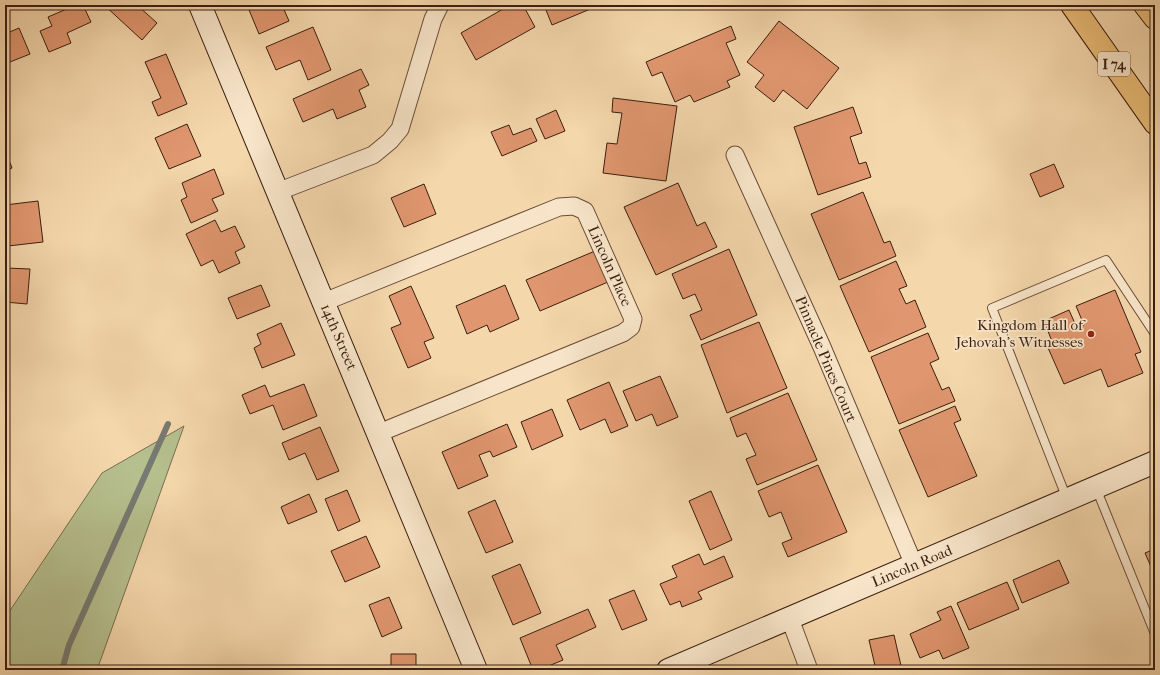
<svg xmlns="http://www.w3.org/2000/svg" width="1160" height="675" viewBox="0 0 1160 675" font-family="'IM FELL French Canon',serif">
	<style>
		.green { fill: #b6bf8e; stroke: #786e4f }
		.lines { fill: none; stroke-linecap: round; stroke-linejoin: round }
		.stream { stroke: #777a72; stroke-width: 6 }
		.building { fill: #e0966e; stroke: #3a1e10 }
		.lane-casing { stroke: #694c37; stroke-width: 10 }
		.street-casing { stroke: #694c37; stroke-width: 19 }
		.secondary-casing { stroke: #3a1e10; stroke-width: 24 }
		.highway-casing { stroke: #3a1e10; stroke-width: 24 }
		.lane { stroke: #f8e5c9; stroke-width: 8 }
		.street { stroke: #f8e5c9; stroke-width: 17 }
		.secondary { stroke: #f8e5c9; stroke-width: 22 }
		.highway { stroke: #eabc76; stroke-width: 22 }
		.poi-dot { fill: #8f2418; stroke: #f8e5c9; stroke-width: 1.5 }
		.labels { text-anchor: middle; stroke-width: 3.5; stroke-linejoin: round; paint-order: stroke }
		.shield { fill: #f8e5c9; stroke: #735a48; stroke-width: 1 }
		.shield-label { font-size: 14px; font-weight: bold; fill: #3a1e10 }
		.street-label { font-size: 15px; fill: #3a1e10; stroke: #f8e5c9 }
		.poi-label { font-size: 15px; fill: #3a1e10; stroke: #f8e5c9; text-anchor: end }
	</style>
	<rect width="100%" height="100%" fill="#f5d7ac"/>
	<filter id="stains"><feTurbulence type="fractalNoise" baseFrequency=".005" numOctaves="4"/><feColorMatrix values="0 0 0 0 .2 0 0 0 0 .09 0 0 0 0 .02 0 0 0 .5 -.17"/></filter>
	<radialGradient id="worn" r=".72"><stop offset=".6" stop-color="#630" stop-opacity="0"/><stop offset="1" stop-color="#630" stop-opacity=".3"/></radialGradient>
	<path class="green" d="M184,426L97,670H5V618L102,473Z"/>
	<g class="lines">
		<path class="stream" d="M62,670L69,645L168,424"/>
	</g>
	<path class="building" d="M76,5H83L91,22L67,33L71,43L49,52L40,31L52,26L48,17Z
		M104,5H137L157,23L142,40Z
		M247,5H282L289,21L259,34Z
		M510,5H523L535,27L476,60L461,33Z
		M544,5H600L552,25Z
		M779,21L839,68L807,109L783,90L774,102L755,87L764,75L747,62Z
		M731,26L736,39L726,43L740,75L727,81L730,87L694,102L690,95L675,102L662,72L652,76L646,62Z
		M313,27L331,70L308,80L300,60L276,70L266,47Z
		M19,28L30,54L5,64V34Z
		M166,54L187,104L158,116L152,102L161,98L145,62Z
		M361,69L369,85L359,90L366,107L337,119L333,109L303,122L293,99Z
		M613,98L677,106L666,181L603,173L607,143L617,144L622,113L612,112Z
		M853,107L862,133L850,137L859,164L866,162L871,177L818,195L794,127Z
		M556,110L565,131L545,139L536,119Z
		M187,124L201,156L169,169L155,138Z
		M509,125L513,135L531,128L537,141L502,156L491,132Z
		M5,150L12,168L5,171Z
		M1054,164L1064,187L1040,197L1030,174Z
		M214,169L224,194L212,199L218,211L191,223L181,200L187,197L182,183Z
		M678,183L697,226L705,222L717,247L656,275L624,207Z
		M424,184L436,214L404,227L391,198Z
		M863,192L884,243L890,241L896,256L839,280L811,214Z
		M38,201L43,242L8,246L5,205Z
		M215,220L221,232L235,226L245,247L235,252L240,263L219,273L213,260L201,266L186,234Z
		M729,249L757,315L701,340L690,315L702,310L695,294L683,299L672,274Z
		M595,251L608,282L540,311L526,280Z
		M896,261L907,286L899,289L906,304L915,300L926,327L869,352L840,286Z
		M6,268L30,269L27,304L5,302Z
		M261,285L270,306L237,319L228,298Z
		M505,285L519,319L490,332L487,325L467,334L456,306Z
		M411,286L434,338L424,342L431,358L408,368L391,328L401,324L389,296Z
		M1115,290L1141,352L1135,354L1143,373L1108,387L1101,369L1064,384L1045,341L1051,339L1044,321L1069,310L1077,328L1084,325L1076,306Z
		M759,322L787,388L727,413L701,345Z
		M281,323L295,355L262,368L254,348L261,344L257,334Z
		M928,333L939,359L930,363L942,390L949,387L955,401L899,424L871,357Z
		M5,345L9,346L5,355Z
		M660,376L678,417L657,426L652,414L636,421L623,391Z
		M609,382L628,426L611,433L605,419L580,430L567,400Z
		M304,384L317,416L283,430L273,405L250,414L242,395L265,385L270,397Z
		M788,393L817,460L757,485L746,459L756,455L746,433L737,437L730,418Z
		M955,406L961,420L954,423L977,476L928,497L899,430Z
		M552,409L563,436L532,450L521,422Z
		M507,424L517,447L493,457L490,451L479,455L488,476L458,489L442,452Z
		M320,427L339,471L317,480L305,453L289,460L282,443Z
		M818,465L847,532L788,557L782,543L792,539L781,512L769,517L758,491Z
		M347,490L360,521L338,531L325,499Z
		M711,491L732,540L710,550L689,501Z
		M309,494L317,512L288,524L281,507Z
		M495,500L513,542L486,553L468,512Z
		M366,536L380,567L345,582L331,551Z
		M1155,549V576L1145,553Z
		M699,554L704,565L724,556L733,577L698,592L702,599L682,607L680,601L670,605L660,584L677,577L672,566Z
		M1059,560L1069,583L1022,603L1013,580Z
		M520,564L541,613L513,625L492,576Z
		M1007,582L1019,609L969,630L957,603Z
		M634,590L647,620L622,630L609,600Z
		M389,597L402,628L382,637L369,605Z
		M951,606L969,648L943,659L939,650L920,658L910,634L941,620L937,612Z
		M588,609L596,627L556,645L563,660L539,670H533L520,638Z
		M894,635L902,670H876L869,640Z
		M391,654H416V670H391Z"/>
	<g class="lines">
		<defs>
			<path id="lane" d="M1096,488L1155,634
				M1067,499L992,308L1106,260L1155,334"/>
			<path id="street" d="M735,155L822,347L914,565
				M277,192L373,155L390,141L400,129L433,19L440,5
				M324,302L559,207L574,206L585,211L633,319L631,327L623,333L379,433
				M790,619L809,670"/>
			<path id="secondary" d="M200,5L476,670
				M668,670L1155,462"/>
			<path id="highway" d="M1072,5L1155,123
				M1145,5L1155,18"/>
		</defs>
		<use href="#lane" class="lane-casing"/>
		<use href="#street" class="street-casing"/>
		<use href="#secondary" class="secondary-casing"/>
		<use href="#highway" class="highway-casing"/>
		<use href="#lane" class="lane"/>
		<use href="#street" class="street"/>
		<use href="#secondary" class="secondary"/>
		<use href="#highway" class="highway"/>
	</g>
	<circle class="poi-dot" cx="1091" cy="334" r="4"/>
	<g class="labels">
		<rect class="shield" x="1098" y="52" width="32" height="24" rx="3"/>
		<g class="shield-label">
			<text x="1114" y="69">I 74</text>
		</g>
		<g class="street-label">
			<text transform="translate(610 266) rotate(66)" y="5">Lincoln Place</text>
			<text transform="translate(339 337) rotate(67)" y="5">14th Street</text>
			<text transform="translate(826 359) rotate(67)" y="5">Pinnacle Pines Court</text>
			<text transform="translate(912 566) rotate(-23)" y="5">Lincoln Road</text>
		</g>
		<g class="poi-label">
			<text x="1083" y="330">Kingdom Hall of<tspan x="1083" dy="17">Jehovah's Witnesses</tspan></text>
		</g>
	</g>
	<rect width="1160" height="675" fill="none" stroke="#f5d7ac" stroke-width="20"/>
	<rect x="6" y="6" width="1148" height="663" fill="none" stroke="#3a1e10" stroke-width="2"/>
	<rect x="10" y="10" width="1140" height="655" fill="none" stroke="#3a1e10"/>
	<rect width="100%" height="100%" filter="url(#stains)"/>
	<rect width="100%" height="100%" fill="url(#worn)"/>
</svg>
